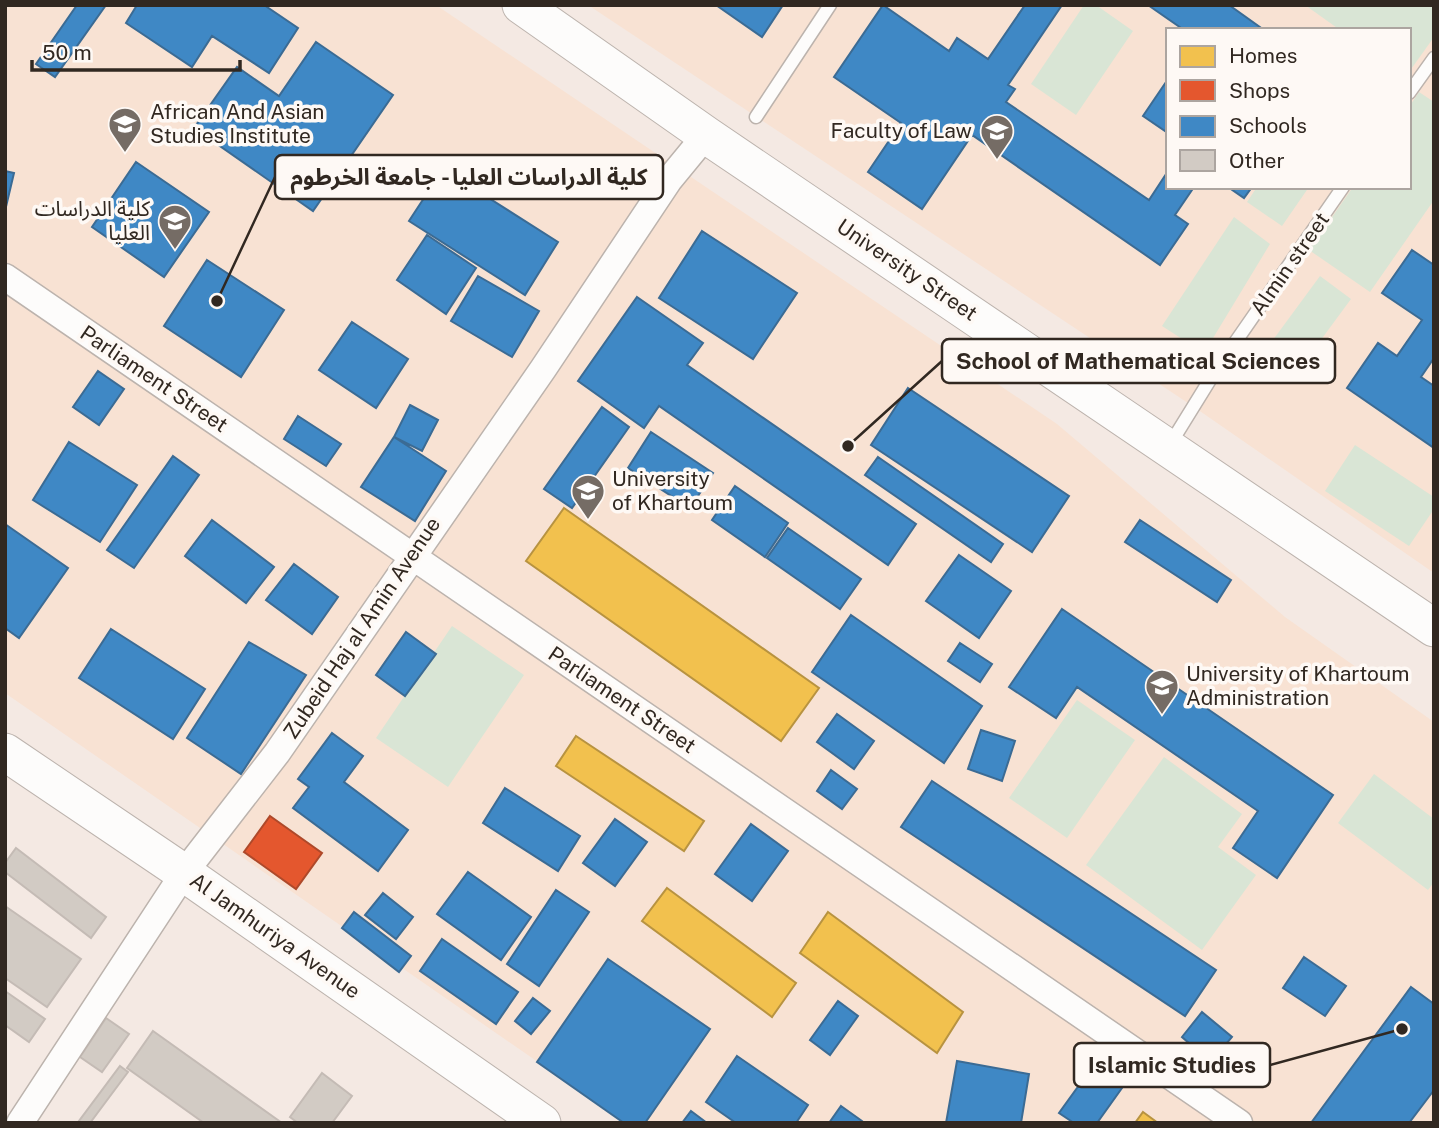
<svg xmlns="http://www.w3.org/2000/svg" width="1439" height="1128" viewBox="0 0 1439 1128" font-family="'Public Sans','Noto Sans Arabic',sans-serif">
	<style>
		.built { fill: #f8e2d3; fill-rule: evenodd }
		.green { fill: #d9e5d5 }
		.homes { fill: #f2c14e; stroke: #b89340; stroke-width: 2 }
		.shops { fill: #e4572e; stroke: #ae492a; stroke-width: 2 }
		.schools { fill: #3f88c5; stroke: #3b6b94; stroke-width: 2 }
		.building { fill: #d2cbc4; stroke: #c4bbb5; stroke-width: 2 }
		.lines { fill: none; stroke-linecap: round; stroke-linejoin: round }
		.lane-casing { stroke: #bcb3ad; stroke-width: 15 }
		.street-casing { stroke: #bcb3ad; stroke-width: 29 }
		.secondary-casing { stroke: #bcb3ad; stroke-width: 39 }
		.lane { stroke: #fdfcfb; stroke-width: 12 }
		.street { stroke: #fdfcfb; stroke-width: 26 }
		.secondary { stroke: #fdfcfb; stroke-width: 37 }
		.labels { text-anchor: middle; stroke-width: 7; stroke-linejoin: round; paint-order: stroke }
		.poi-label { font-size: 21px; fill: #312821; stroke: #fef9f5; text-anchor: start }
		.street-label { font-size: 21px; fill: #312821; stroke: #fef9f5 }
		.leader { fill: none; stroke: #312821; stroke-width: 2.5 }
		.callout-dot { fill: #312821; stroke: #fef9f5; stroke-width: 2.5 }
		.callout { fill: #fef9f5; stroke: #312821; stroke-width: 2.5 }
		.callout-label { font-size: 23px; text-anchor: middle; font-weight: bold; fill: #312821 }
	</style>
	<rect width="100%" height="100%" fill="#f4e9e3"/>
	<path class="built" d="M5,5H436L1057,424L1285,617L1434,722V1123H626L5,693Z
		M588,5H1434V573L1194,407ZM1168,30H1409V187H1168Z"/>
	<path class="green" d="M1084,5H1096L1133,31L1076,115L1031,84Z
		M1305,5H1434V37L1409,72V30H1340Z
		M1419,92L1434,102V200L1370,292L1309,250L1353,187H1409V107Z
		M1257,187H1309L1282,226L1247,202Z
		M1234,217L1270,244L1204,353L1162,326Z
		M1320,276L1351,299L1298,371L1267,348Z
		M1355,445L1434,497V509L1409,546L1325,491Z
		M452,626L524,675L448,787L376,738Z
		M1077,700L1135,740L1067,838L1009,798Z
		M1164,757L1242,814L1218,847L1256,875L1202,950L1086,865Z
		M1374,774L1434,819V882L1428,890L1338,823Z"/>
	<path class="homes" d="M564,508L819,688L781,741L526,561Z
		M576,736L704,821L684,851L556,766Z
		M667,888L796,983L772,1017L642,921Z
		M828,912L963,1012L937,1053L800,953Z
		M1143,1112L1158,1123H1135Z"/>
	<path class="shops" d="M270,816L322,853L296,889L244,852Z"/>
	<path class="schools" d="M77,5H106L55,77L36,64Z
		M137,5H264L298,28L269,73L212,36L192,67L126,23Z
		M716,5H783L762,37Z
		M883,5L949,51L957,38L988,59L1025,5H1062L1008,85L1015,89L1006,102L1149,200L1168,171V187H1194L1175,215L1188,224L1160,265L972,135L922,209L868,172L901,123L834,77Z
		M1148,5H1229L1264,30H1184Z
		M316,42L393,95L313,211L194,128L237,67L279,96Z
		M1166,82L1168,84V133L1143,116Z
		M136,162L209,212L164,277L92,227Z
		M443,169L558,242L525,295L409,221Z
		M5,171L14,173L5,211Z
		M1228,187H1252L1244,198Z
		M702,231L797,293L753,359L659,298Z
		M427,235L476,268L446,314L397,280Z
		M1412,250L1434,265V358L1421,377L1434,386V448L1347,388L1378,343L1397,356L1422,320L1382,293Z
		M207,260L284,310L241,377L164,326Z
		M478,276L539,311L512,357L451,321Z
		M637,297L703,343L687,365L916,524L888,565L659,406L644,428L578,381Z
		M352,322L408,359L376,408L319,370Z
		M98,371L124,389L99,425L73,407Z
		M908,388L1069,496L1032,552L871,445Z
		M410,405L438,420L422,451L394,437Z
		M602,407L629,427L572,508L544,489Z
		M298,416L341,444L326,466L284,439Z
		M651,432L713,473L690,508L628,468Z
		M394,437L446,471L415,521L361,487Z
		M69,442L137,485L100,542L33,500Z
		M173,456L199,475L134,568L107,550Z
		M878,457L1003,544L991,562L865,475Z
		M735,486L788,523L765,557L712,520Z
		M212,520L274,567L246,603L185,556Z
		M1140,520L1231,580L1217,602L1125,542Z
		M5,524L68,568L19,638L5,628Z
		M788,528L861,579L840,609L767,558Z
		M959,555L1011,591L979,638L926,601Z
		M294,564L338,597L312,634L266,600Z
		M1062,609L1333,795L1277,878L1233,848L1258,811L1077,687L1056,718L1009,687Z
		M851,615L982,706L944,763L812,672Z
		M111,629L205,689L173,739L79,678Z
		M406,632L436,654L405,696L376,675Z
		M249,642L306,675L241,774L187,738Z
		M960,643L992,664L980,682L948,661Z
		M837,714L874,741L854,769L817,742Z
		M981,730L1015,741L1002,781L968,769Z
		M332,733L363,756L344,782L408,830L378,871L293,808L309,787L298,779Z
		M831,770L857,789L842,809L817,791Z
		M932,781L1216,970L1185,1016L901,827Z
		M505,788L580,836L558,871L483,823Z
		M615,819L647,842L615,886L583,863Z
		M751,824L788,851L752,901L715,874Z
		M468,872L531,917L501,960L437,914Z
		M556,890L589,912L539,986L507,964Z
		M383,893L413,917L396,939L365,915Z
		M354,912L411,956L399,972L342,928Z
		M442,939L518,992L496,1024L420,971Z
		M1304,957L1346,986L1325,1016L1283,988Z
		M608,959L710,1029L645,1123H624L537,1062Z
		M1411,987L1434,1004V1090L1409,1123H1311Z
		M533,998L550,1011L531,1034L515,1021Z
		M838,1001L858,1016L830,1055L810,1040Z
		M1202,1012L1232,1037L1211,1062L1182,1037Z
		M737,1056L808,1105L796,1123H736L706,1102Z
		M957,1061L1029,1074L1021,1123H946Z
		M1093,1066L1122,1088L1097,1123H1074L1059,1113Z
		M841,1106L862,1121L861,1123H829Z
		M691,1111L707,1123H682Z"/>
	<path class="building" d="M16,848L106,917L91,938L5,872V863Z
		M5,906L81,959L47,1007L5,978Z
		M5,991L45,1019L29,1042L5,1025Z
		M106,1018L129,1034L102,1072L80,1057Z
		M153,1031L282,1123H204L127,1068Z
		M120,1066L128,1072L90,1123H81L79,1121Z
		M322,1073L352,1096L332,1123H298L290,1117Z"/>
	<g class="lines">
		<defs>
			<path id="lane" d="M1409,93L1434,58
				M756,117L830,5
				M1169,446L1216,370L1343,187"/>
			<path id="street" d="M5,277L1239,1123
				M20,1123L184,873L277,753L543,369L669,180L706,135"/>
			<path id="secondary" d="M521,5L706,135L1434,628
				M5,752L184,873L542,1123"/>
		</defs>
		<use href="#lane" class="lane-casing"/>
		<use href="#street" class="street-casing"/>
		<use href="#secondary" class="secondary-casing"/>
		<use href="#lane" class="lane"/>
		<use href="#street" class="street"/>
		<use href="#secondary" class="secondary"/>
	</g>
	<defs>
		<symbol id="university-pin" viewBox="-11 -11 22 30"><path d="M0 17L-7.5 6A9.5 9.5 0 1 1 7.5 6Z" fill="#756c65" stroke="#fef9f5"/><path d="M0-5L7-2L0 1L-7-2ZM-4 1L0 2.5L4 1V4Q0 6-4 4Z" fill="#fff"/></symbol>
	</defs>
	<g fill-rule="evenodd">
		<use href="#university-pin" x="106" y="105" width="38" height="52"/>
		<use href="#university-pin" x="978" y="112" width="38" height="52"/>
		<use href="#university-pin" x="156" y="202" width="38" height="52"/>
		<use href="#university-pin" x="569" y="472" width="38" height="52"/>
		<use href="#university-pin" x="1143" y="667" width="38" height="52"/>
	</g>
	<g class="labels">
		<g class="poi-label">
			<text x="150" y="119">African And Asian<tspan x="150" dy="24">Studies Institute</tspan></text>
			<text x="972" y="138" text-anchor="end">Faculty of Law</text>
			<text x="150" y="216" text-anchor="end">كلية الدراسات<tspan x="150" dy="24">العليا</tspan></text>
			<text x="612" y="486">University<tspan x="612" dy="24">of Khartoum</tspan></text>
			<text x="1186" y="681">University of Khartoum<tspan x="1186" dy="24">Administration</tspan></text>
		</g>
		<g class="street-label">
			<text transform="translate(1290 264) rotate(-55)" y="7">Almin street</text>
			<text transform="translate(907 270) rotate(34)" y="7">University Street</text>
			<text transform="translate(154 379) rotate(34)" y="7">Parliament Street</text>
			<text transform="translate(362 628) rotate(-56)" y="7">Zubeid Haj al Amin Avenue</text>
			<text transform="translate(622 700) rotate(34)" y="7">Parliament Street</text>
			<text transform="translate(275 936) rotate(35)" y="7">Al Jamhuriya Avenue</text>
		</g>
	</g>
	<path class="leader" d="M217 301L275 177M848 446L942 361M1402 1029L1270 1065"/>
	<g class="callout-dot">
		<circle cx="217" cy="301" r="7"/>
		<circle cx="848" cy="446" r="7"/>
		<circle cx="1402" cy="1029" r="7"/>
	</g>
	<g class="callout">
		<rect x="275" y="155" width="388" height="44" rx="7"/>
		<rect x="942" y="339" width="393" height="44" rx="7"/>
		<rect x="1074" y="1043" width="196" height="44" rx="7"/>
	</g>
	<g class="callout-label">
		<text x="469" y="185">كلية الدراسات العليا - جامعة الخرطوم</text>
		<text x="1138" y="369">School of Mathematical Sciences</text>
		<text x="1172" y="1073">Islamic Studies</text>
	</g>
	<rect width="1439" height="1128" fill="none" stroke="#312821" stroke-width="14"/>
	<rect x="1166" y="28" width="245" height="161" fill="#fef9f5" stroke="#aca5a0" stroke-width="2"/>
	<rect x="1180" y="46" width="35" height="21" fill="#f2c14e" stroke="#aca5a0" stroke-width="2"/>
	<text x="1229" y="63" font-size="21" fill="#312821">Homes</text>
	<rect x="1180" y="80" width="35" height="21" fill="#e4572e" stroke="#aca5a0" stroke-width="2"/>
	<text x="1229" y="98" font-size="21" fill="#312821">Shops</text>
	<rect x="1180" y="116" width="35" height="21" fill="#3f88c5" stroke="#aca5a0" stroke-width="2"/>
	<text x="1229" y="133" font-size="21" fill="#312821">Schools</text>
	<rect x="1180" y="150" width="35" height="21" fill="#d2cbc4" stroke="#aca5a0" stroke-width="2"/>
	<text x="1229" y="168" font-size="21" fill="#312821">Other</text>
	<path d="M32 60v10h208v-10" fill="none" stroke="#312821" stroke-width="3.5"/>
	<text x="42" y="60" font-size="21" fill="#312821" stroke="#fef9f5" stroke-width="5" paint-order="stroke">50 m</text>
</svg>
